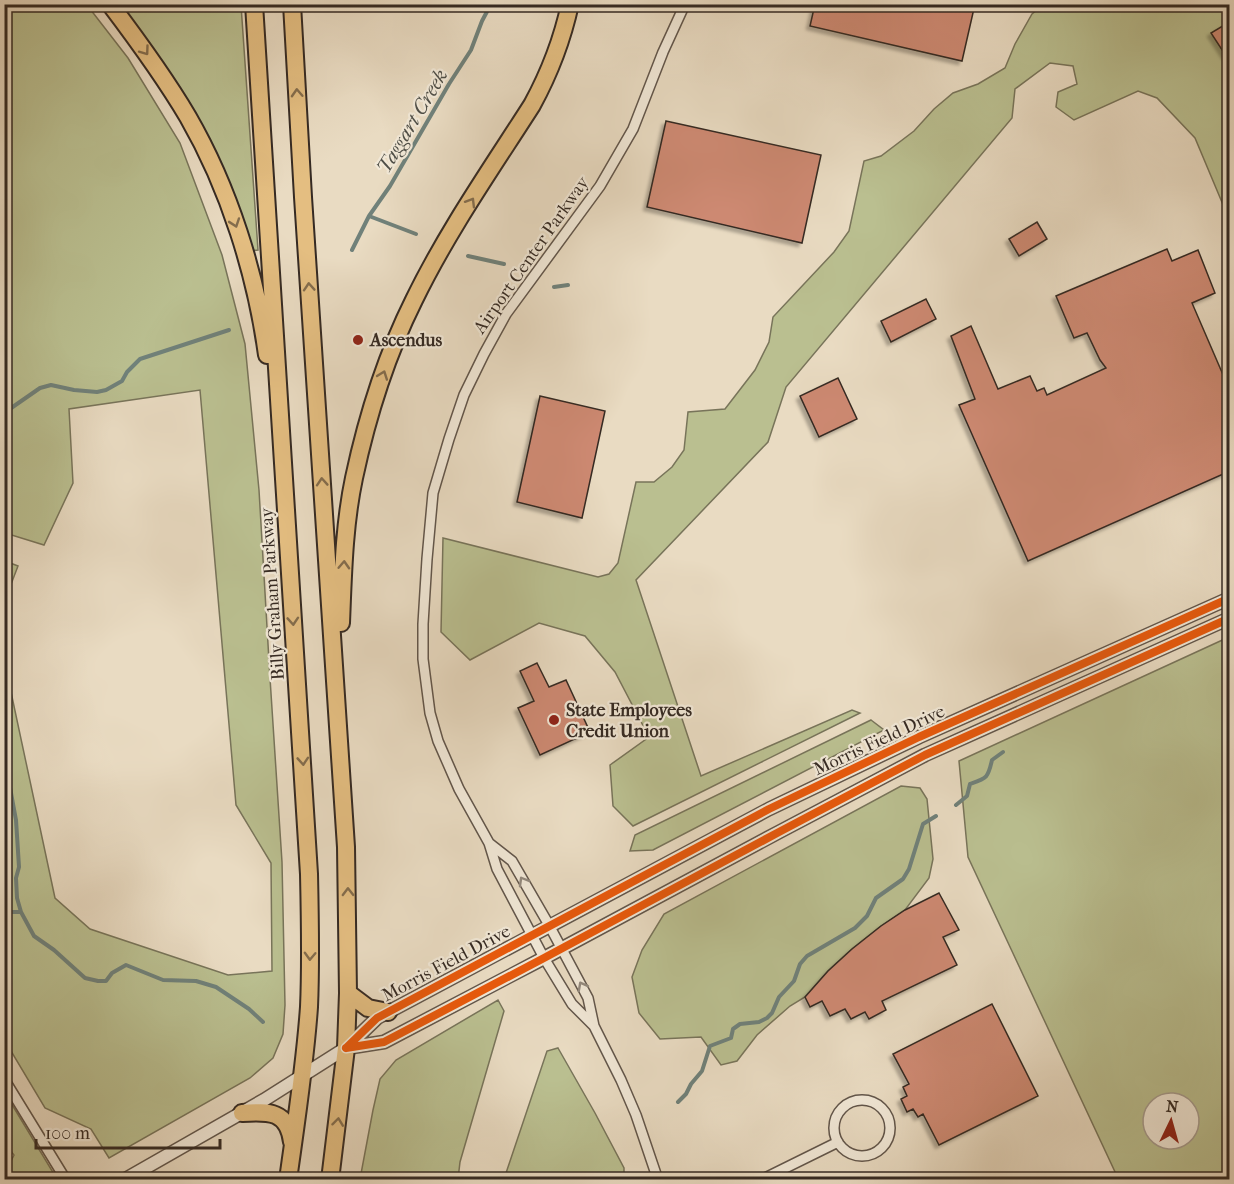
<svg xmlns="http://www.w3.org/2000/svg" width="1234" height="1184" viewBox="0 0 1234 1184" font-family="'IM FELL French Canon',serif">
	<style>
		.green { fill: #babf90; stroke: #78745a; stroke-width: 1.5; fill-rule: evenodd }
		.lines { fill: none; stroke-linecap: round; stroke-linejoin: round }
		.stream { stroke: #70817a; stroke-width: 4 }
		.building { fill: #cd8972; stroke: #352a23; stroke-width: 1.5; filter: url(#shadow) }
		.minor-casing { stroke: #62564b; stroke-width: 12 }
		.tertiary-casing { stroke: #62564b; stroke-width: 15 }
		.trunk-casing { stroke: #352a23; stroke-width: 20 }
		.minor { stroke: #f1e8d7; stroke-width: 9 }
		.tertiary { stroke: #f1e8d7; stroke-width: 12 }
		.trunk { stroke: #e4be81; stroke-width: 16 }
		.cycleway-casing { stroke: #f1e8d7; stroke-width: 11 }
		.cycleway { stroke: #e8590c; stroke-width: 8 }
		.oneway { stroke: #846d4d }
		.oneway2 { stroke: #93897d }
		.poi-dot { fill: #8f2418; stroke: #f1e8d7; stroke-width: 2 }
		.labels { text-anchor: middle; stroke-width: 4.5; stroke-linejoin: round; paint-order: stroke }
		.street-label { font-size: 18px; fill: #352a23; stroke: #f1e8d7 }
		.poi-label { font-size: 18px; font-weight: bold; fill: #352a23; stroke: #f1e8d7; text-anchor: start }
		.water-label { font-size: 20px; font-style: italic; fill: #4e4e47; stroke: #f1e8d7 }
	</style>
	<defs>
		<filter id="shadow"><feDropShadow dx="-3.5" dy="3.5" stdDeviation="1.5" flood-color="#0004"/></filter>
	</defs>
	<rect width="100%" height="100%" fill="#e9dbc2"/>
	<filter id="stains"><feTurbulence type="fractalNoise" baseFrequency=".00333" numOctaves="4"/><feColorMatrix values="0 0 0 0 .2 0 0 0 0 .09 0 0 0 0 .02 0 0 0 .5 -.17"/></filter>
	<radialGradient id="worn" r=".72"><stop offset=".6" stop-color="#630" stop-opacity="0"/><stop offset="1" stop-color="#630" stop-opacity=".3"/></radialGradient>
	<path class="green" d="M5,4L87,5L128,58L180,143L222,255L245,344L259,490L270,678L282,862L285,1005L283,1034L273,1058L250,1078L109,1158L91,1129L45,1108L5,1041V664L55,898L90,929L228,975L272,971L271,863L236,805L200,390L69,409L73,483L44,545L5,533Z
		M119,5H241L258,250L249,251L243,227Z
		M1043,5H1229L1223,15L1230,33L1229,219L1195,138L1157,98L1138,91L1074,120L1056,107L1058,92L1077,84L1073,66L1050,63L1015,89L1012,118L786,387L768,442L636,580L701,776L852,710L860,713L633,826L613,806L610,765L649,737L615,672L585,636L539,623L470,660L441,632L443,538L598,577L609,574L618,563L636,482H654L672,467L684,450L688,412L725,409L755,370L769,342L773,317L834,252L849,231L864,161L881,156L914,131L934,109L953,93L978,84L1005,68L1015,44L1032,14Z
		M5,561L18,566L5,600L4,561Z
		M1229,637V1179H1117L1116,1174L968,857L959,761ZM1153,1103H1189V1139H1153Z
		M871,720L884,730L653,850L630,851L635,835Z
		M901,786L920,788L927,799L933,859L929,878L905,910L881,926L852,949L828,971L805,997L790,1006L757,1035L737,1061L721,1065L701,1037L660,1039L639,1013L632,977L642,950L664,914Z
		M498,1000L504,1011L460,1162L458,1179H360L373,1110L380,1079L396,1060Z
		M558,1048L595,1113L624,1168V1179H504L547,1051Z
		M5,1093L57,1179H5V1163L11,1161L14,1155L7,1146L5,1138Z"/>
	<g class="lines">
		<path class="stream" d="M369,216L416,234
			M352,250L369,216L390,186L449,84L471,50L482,21L491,4
			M468,256L504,264
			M554,287L568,285
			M4,413L40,388L51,385L74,390L97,392L106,390L122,381L127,372L140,359L229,330
			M4,755L16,820L19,867L16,878L17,898L21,912L34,936L54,950L85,978L98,981H106L112,973L126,965L163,980L196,981L216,987L249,1009L263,1022
			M956,805L967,796L970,784C987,778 988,778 992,760L1003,752
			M4,909L11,912H21
			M678,1102L686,1094L691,1084L702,1071L710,1046L731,1038L733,1029L740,1024L759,1022L767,1018L772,1013L779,997L794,981L800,964L807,956L855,928L867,916L876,898L903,879L909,869L923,824L936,816
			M604,1180V1175"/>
	</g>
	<path class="building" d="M815,4H975L962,61L810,26Z
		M1226,24L1230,30V54L1226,56L1211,33Z
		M666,121L821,155L802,243L647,207Z
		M1037,222L1047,239L1019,256L1009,239Z
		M1167,249L1172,261L1198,250L1215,293L1192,303L1230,391V471L1028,561L959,405L975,399L951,336L971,326L998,389L1030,376L1037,391L1044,388L1047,395L1106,368L1100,360L1087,333L1074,338L1056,296Z
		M926,299L936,319L891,342L881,321Z
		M838,378L857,419L819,437L800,396Z
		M540,396L605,411L582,518L517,502Z
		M537,663L549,687L566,680L590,732L540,755L518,708L534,701L520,671Z
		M939,893L959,930L943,937L957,965L882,1001L886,1010L869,1019L865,1012L851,1019L845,1009L830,1016L822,1001L810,1007L805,997L828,971L852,949L881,926L905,910Z
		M992,1004L1038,1096L939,1145L923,1114L918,1117L913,1109L907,1112L901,1099L907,1096L903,1087L909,1084L893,1054Z"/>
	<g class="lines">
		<defs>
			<path id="minor" d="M489,843L512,861L549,925L588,998L594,1026L621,1080L636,1115L658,1180
				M594,1026L572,1004L544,958L497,869L489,843L459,789L438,741L430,713L423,659V624L427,559L433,493L449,439L464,395L484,354L506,314L600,186L633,129L663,52L685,4
				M4,1079L66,1180
				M834 1128a28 28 0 1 1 56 0a28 28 0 1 1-56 0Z
				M761,1180L838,1142"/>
			<path id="tertiary" d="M346,1048L384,1042L544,958L779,832L925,755L1230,618
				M124,1180L264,1100L346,1048L377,1018L769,809L919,737L1230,598"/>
			<path id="trunk" d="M110,4C138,41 165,78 188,117C229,188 256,274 267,355
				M254,4L309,874C310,918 311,963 309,1007C305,1065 296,1122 288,1180
				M292,4L303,197L346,847L348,993L346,1048L330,1180
				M341,623C343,574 344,525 354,478C367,417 386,356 414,300C447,232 491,169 532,105C550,72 562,41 570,4
				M348,993L368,1008L388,1012
				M242,1113C269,1111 288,1111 292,1142"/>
		</defs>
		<use href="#minor" class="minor-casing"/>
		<use href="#tertiary" class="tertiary-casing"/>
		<use href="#trunk" class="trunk-casing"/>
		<use href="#minor" class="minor"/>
		<use href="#tertiary" class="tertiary"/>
		<use href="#trunk" class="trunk"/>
		<defs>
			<path id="cycleway" d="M346,1048L377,1018L769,809L919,737L1230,598
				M346,1048L384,1042L544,958L779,832L925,755L1230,618"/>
		</defs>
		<use href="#cycleway" class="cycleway-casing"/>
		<use href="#cycleway" class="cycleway"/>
	</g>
	<defs><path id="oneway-chevron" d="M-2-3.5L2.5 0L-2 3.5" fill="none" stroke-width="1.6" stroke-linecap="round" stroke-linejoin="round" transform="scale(1.5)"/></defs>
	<g class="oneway">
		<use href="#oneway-chevron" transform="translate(145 51) rotate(54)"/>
		<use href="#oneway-chevron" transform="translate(297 93) rotate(-93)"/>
		<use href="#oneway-chevron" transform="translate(471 202) rotate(-59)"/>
		<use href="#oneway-chevron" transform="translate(235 223) rotate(71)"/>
		<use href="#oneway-chevron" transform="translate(309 287) rotate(-94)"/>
		<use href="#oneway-chevron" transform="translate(383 375) rotate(-70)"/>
		<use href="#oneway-chevron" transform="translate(322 482) rotate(-94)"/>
		<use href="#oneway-chevron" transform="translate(344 565) rotate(-87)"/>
		<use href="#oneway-chevron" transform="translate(293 621) rotate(86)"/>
		<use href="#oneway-chevron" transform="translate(303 761) rotate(86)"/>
		<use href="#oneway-chevron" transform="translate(348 892) rotate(-91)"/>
		<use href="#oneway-chevron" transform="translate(310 956) rotate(92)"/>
		<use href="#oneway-chevron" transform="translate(338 1122) rotate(-83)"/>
	</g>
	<g class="oneway2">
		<use href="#oneway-chevron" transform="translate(523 881) rotate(-120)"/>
		<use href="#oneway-chevron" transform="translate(582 986) rotate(-118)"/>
	</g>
	<g class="poi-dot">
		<circle cx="358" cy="340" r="6"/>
		<circle cx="554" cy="720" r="6"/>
	</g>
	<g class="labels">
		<g class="street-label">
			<text transform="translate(531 255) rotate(-55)" y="6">Airport Center Parkway</text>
			<text transform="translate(272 594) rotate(-94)" y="6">Billy Graham Parkway</text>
			<text transform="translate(879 740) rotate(-25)" y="6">Morris Field Drive</text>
			<text transform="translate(446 963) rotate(-28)" y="6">Morris Field Drive</text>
		</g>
		<g class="poi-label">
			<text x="370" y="346">Ascendus</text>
			<text x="566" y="716">State Employees<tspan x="566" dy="21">Credit Union</tspan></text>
		</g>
		<g class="water-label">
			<text transform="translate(412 121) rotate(-59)" y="7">Taggart Creek</text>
		</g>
	</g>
	<rect width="1234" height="1184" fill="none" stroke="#e9dbc2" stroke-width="24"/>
	<rect x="6" y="6" width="1222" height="1172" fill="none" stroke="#352a23" stroke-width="3"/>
	<rect x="12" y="12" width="1210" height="1160" fill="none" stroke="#352a23" stroke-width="1.5"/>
	<g transform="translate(1171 1121) rotate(5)"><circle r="28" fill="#f1e8d7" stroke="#a69c8f" stroke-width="1.5"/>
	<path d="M0-4.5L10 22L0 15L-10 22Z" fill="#8f2418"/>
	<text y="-9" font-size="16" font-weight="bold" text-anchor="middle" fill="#352a23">N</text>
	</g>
	<path d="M36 1139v9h184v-9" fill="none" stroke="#352a23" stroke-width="3"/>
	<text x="45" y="1139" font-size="18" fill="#352a23" stroke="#f1e8d7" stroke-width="4.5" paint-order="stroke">100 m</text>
	<rect width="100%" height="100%" filter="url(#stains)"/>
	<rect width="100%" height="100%" fill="url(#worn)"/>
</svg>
